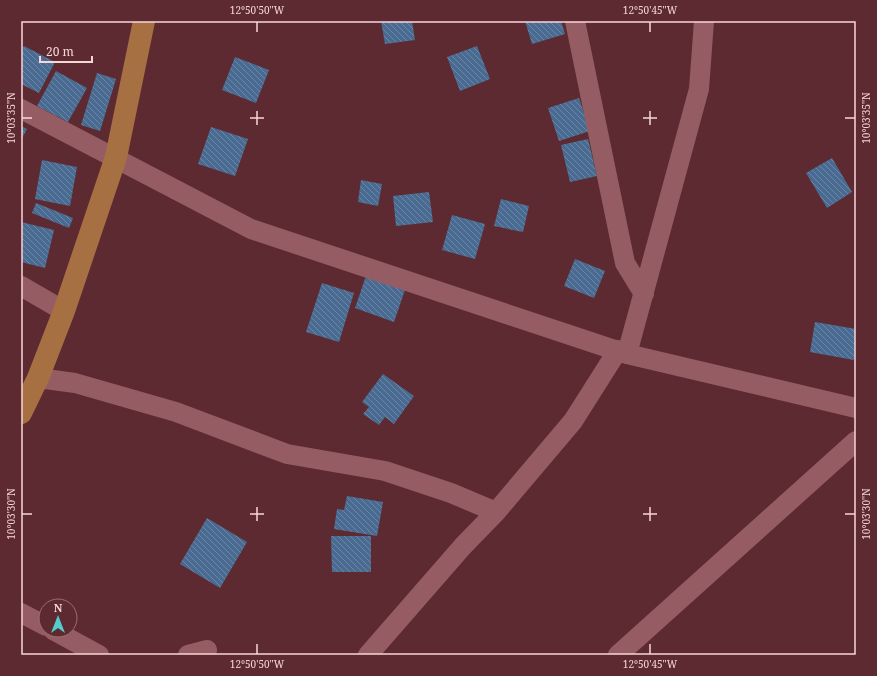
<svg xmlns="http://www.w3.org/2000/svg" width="877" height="676" viewBox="0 0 877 676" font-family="'Noto Serif',serif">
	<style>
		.building { fill: url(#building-back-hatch) }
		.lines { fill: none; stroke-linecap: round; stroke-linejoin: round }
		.street { stroke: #955d63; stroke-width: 20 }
		.primary { stroke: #a77042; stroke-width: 22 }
		.ticks { fill: none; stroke: #f7d6d8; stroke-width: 1.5 }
		.neatline { fill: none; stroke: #f7d6d8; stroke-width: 1.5 }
		.ticks-label { font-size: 10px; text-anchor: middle; fill: #f7d6d8 }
	</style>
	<defs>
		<pattern id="building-back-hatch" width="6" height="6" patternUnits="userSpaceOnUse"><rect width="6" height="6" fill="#496b92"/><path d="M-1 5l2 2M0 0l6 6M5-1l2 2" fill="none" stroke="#6d86a5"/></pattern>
	</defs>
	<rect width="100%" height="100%" fill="#5d2a31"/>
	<path class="building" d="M381,21H412L415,40L385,44Z
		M525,21H561L565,34L532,44Z
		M24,46L55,62L39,93L21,84V52Z
		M477,46L490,79L460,91L447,57Z
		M235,57L269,70L256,103L222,90Z
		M56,71L87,88L68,122L37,106Z
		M97,73L116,79L100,131L81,125Z
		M579,98L590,131L559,141L548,108Z
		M21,126L27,129L21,140Z
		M211,127L248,139L235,176L198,164Z
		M588,139L597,176L570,182L561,145Z
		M832,158L852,192L827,208L806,173Z
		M42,160L77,167L70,206L35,199Z
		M361,180L382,184L378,206L358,202Z
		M429,192L433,222L396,226L393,196Z
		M501,199L529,206L523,232L494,226Z
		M36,203L73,218L69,228L32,213Z
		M452,215L485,224L475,259L442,250Z
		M21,222L54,230L45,268L21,262Z
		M575,259L605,271L594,298L564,286Z
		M367,273L406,287L394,322L355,308Z
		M322,283L354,293L339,342L306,332Z
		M815,322L856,329V349L854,360L810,352Z
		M383,374L414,396L394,424L385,417L379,425L363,414L369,407L362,402Z
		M347,496L383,502L377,536L334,529L337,509L344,510Z
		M207,518L247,542L220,588L180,564Z
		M331,536H371V572H332Z"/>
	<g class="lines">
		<path class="street" d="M575,21L625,263L644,294
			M21,109L251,229L627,354L856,408
			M21,286L64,311
			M627,354L699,89L704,21
			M38,378L75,383L176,412L287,454L385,471L451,493L496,512
			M21,613L46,626
			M53,630L99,655
			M188,655L207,650
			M368,655L463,546L496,512L573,421L618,350
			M618,655L856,441"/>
		<path class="primary" d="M21,413L38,378L64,311L116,157L144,21"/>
	</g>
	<path class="ticks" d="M257,22V32M650,22V32M257,111V125M650,111V125M22,118H32M250,118H264M643,118H657M845,118H855M257,507V521M650,507V521M22,514H32M250,514H264M643,514H657M845,514H855M257,644V654M650,644V654"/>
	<rect width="877" height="676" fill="none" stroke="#5d2a31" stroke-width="44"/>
	<g transform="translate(58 618)"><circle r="19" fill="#5d2a31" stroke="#9b6f74"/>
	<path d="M0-3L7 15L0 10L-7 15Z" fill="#53cdca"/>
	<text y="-6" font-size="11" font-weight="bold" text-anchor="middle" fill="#f7d6d8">N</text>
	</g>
	<path d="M40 56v6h52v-6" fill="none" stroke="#f7d6d8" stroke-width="2"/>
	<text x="46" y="56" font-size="12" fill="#f7d6d8" stroke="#5d2a31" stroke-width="3" paint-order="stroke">20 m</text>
	<rect x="22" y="22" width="833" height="632" class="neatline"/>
	<g class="ticks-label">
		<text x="257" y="14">12°50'50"W</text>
		<text x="650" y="14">12°50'45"W</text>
		<text transform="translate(11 118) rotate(-90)" y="4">10°03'35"N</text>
		<text transform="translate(866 118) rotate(-90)" y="4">10°03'35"N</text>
		<text transform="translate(11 514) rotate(-90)" y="4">10°03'30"N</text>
		<text transform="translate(866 514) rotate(-90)" y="4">10°03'30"N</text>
		<text x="257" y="668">12°50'50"W</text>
		<text x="650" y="668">12°50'45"W</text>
	</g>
</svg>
